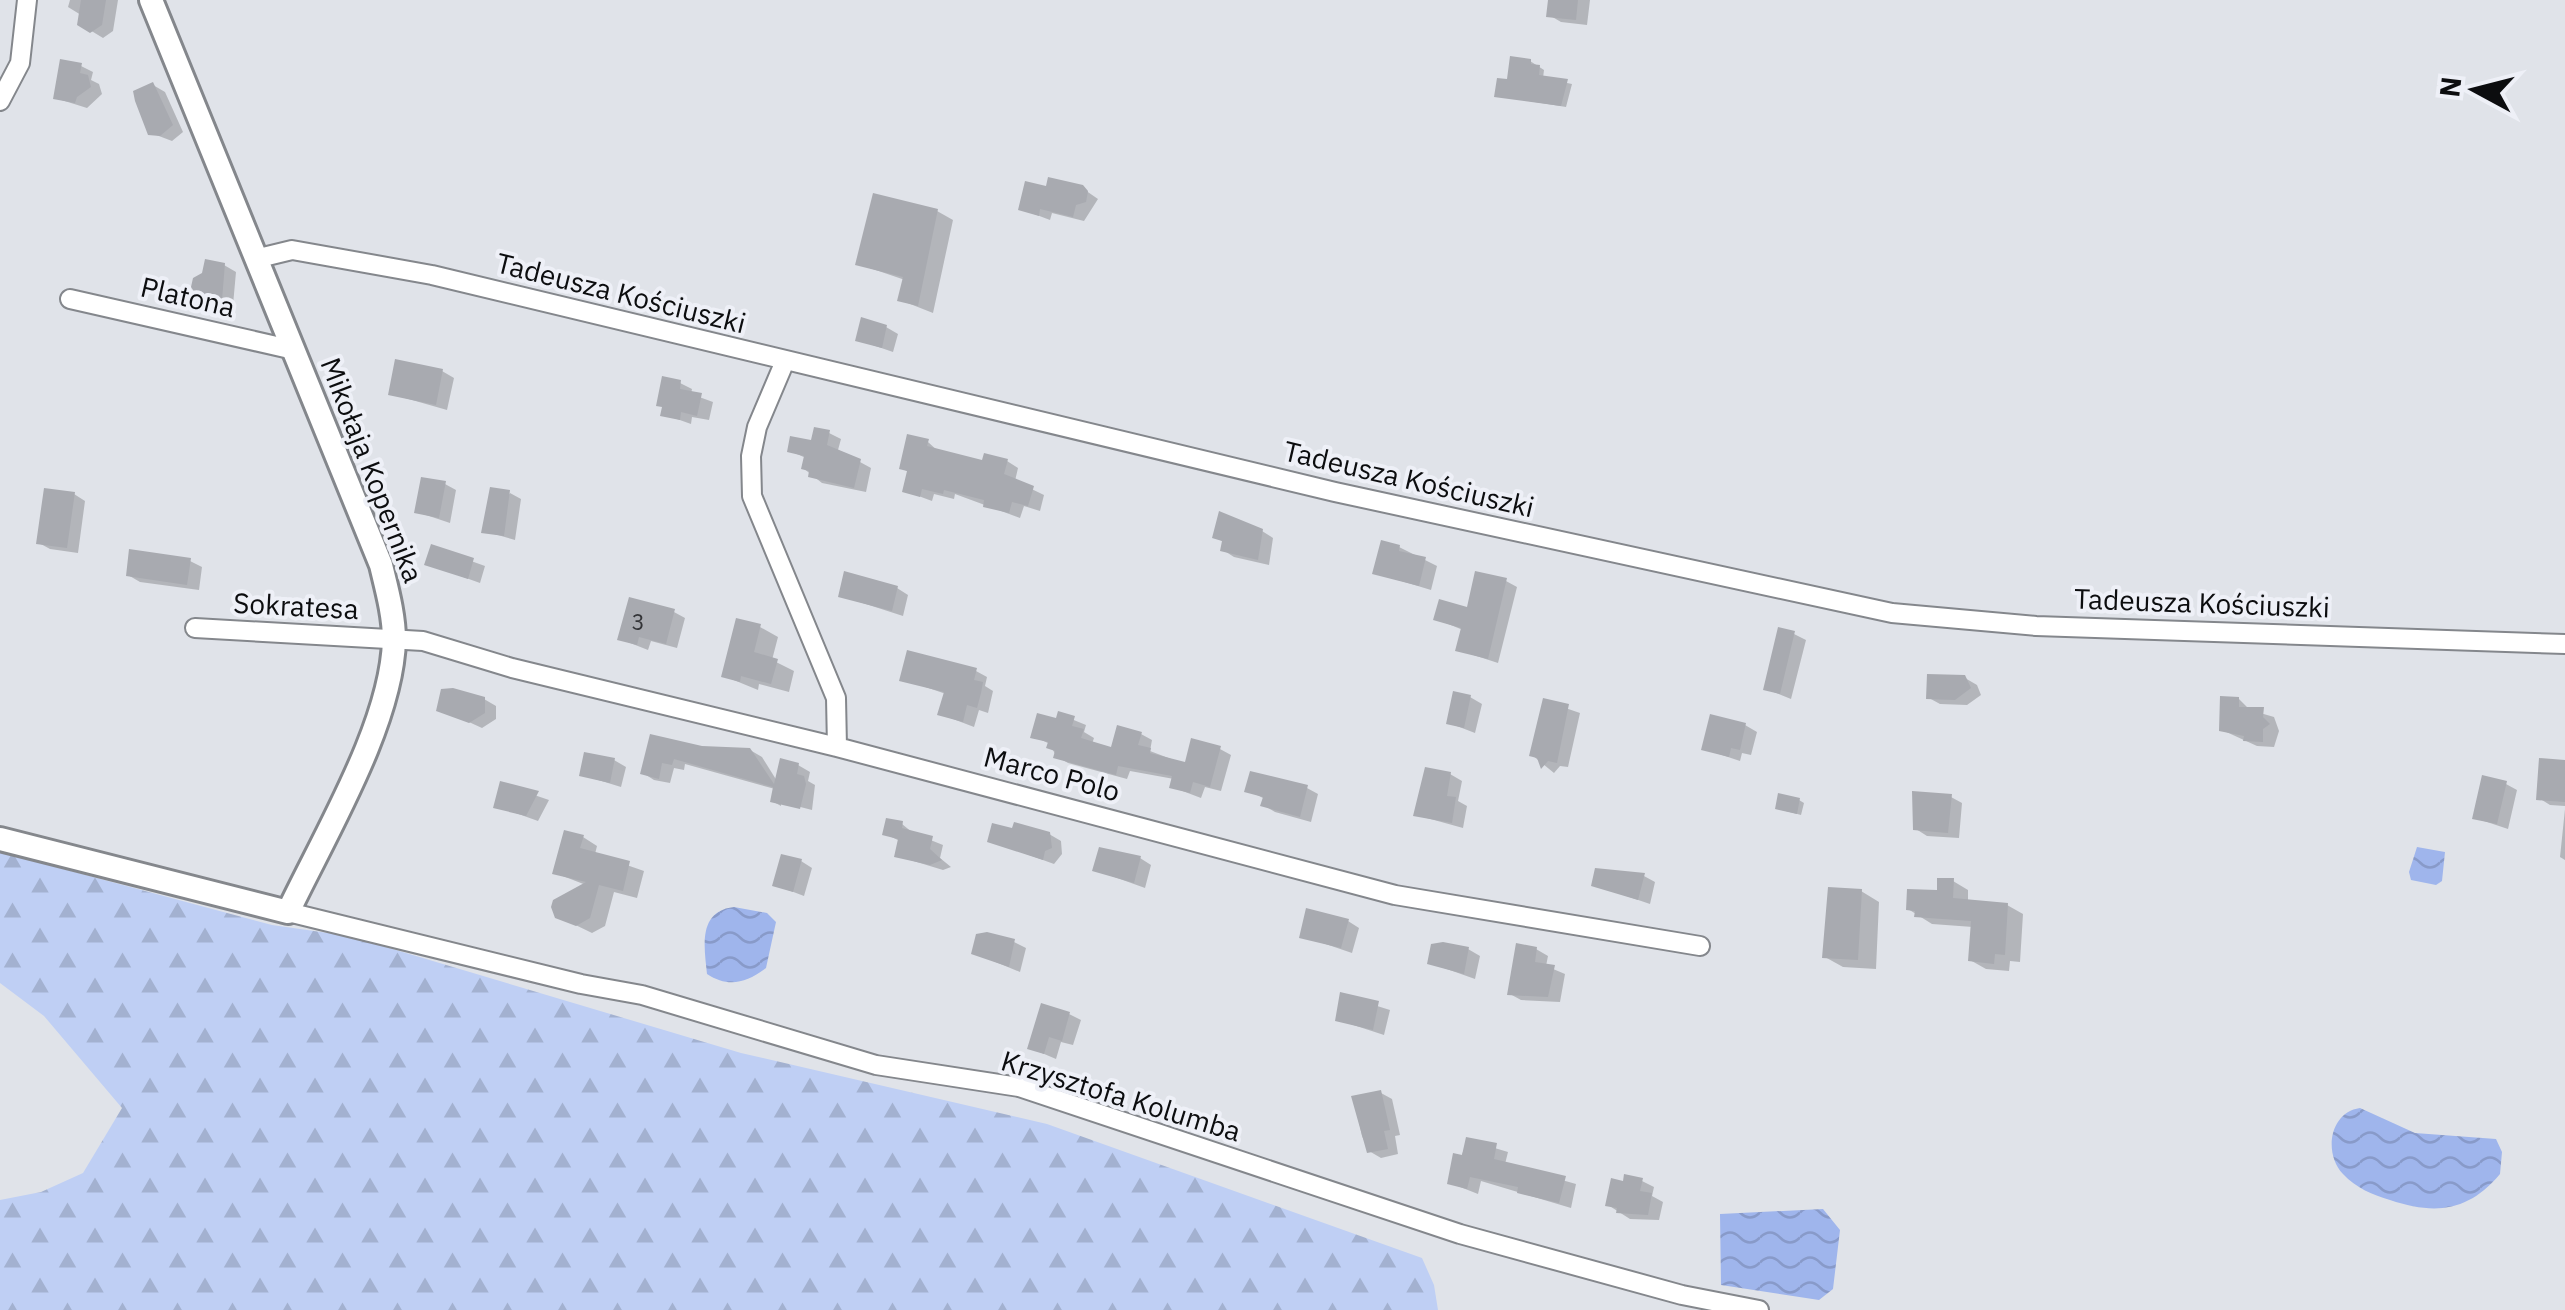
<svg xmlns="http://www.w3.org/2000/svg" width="2565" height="1310" viewBox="0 0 2565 1310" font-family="'IBM Plex Sans',sans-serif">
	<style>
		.forest { fill: url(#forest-firs) }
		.water { fill: url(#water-waves) }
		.shadow { fill: #0003 }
		.building { fill: #a8aab0 }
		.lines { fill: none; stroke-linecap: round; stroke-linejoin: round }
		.minor-casing { stroke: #84878c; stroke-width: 22 }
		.tertiary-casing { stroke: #84878c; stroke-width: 28 }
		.minor { stroke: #fff; stroke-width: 18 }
		.tertiary { stroke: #fff; stroke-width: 22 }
		.labels { text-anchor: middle; stroke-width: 8; stroke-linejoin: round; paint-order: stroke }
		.number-label { font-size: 22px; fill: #333437 }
		.street-label { font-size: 28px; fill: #0c0d0f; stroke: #eef0f7 }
	</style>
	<defs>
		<pattern id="forest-firs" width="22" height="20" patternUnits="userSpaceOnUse" patternTransform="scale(2.5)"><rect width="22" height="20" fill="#bfcff4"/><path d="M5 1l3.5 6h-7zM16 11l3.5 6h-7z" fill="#a3b1d0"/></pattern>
		<pattern id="water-waves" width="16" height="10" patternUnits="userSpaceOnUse" patternTransform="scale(2.5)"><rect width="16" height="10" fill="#9fb5ec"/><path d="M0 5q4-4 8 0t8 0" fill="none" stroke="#889ac9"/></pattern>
	</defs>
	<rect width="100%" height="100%" fill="#e0e3e9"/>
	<path class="forest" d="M0,852L272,925L349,936L741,1053L1047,1124L1422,1258L1434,1285L1438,1310H0V1200L41,1192L83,1173L122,1108L44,1016L0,983Z"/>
	<path class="water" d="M2417,847L2445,852L2442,881L2436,885L2411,880L2409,872Z
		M734,907L767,913L776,922L766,968C747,983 728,988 707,974C704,946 698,911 734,907Z
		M2360,1108L2415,1133L2496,1139L2502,1152L2500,1174C2468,1212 2435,1215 2390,1200C2373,1195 2356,1188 2343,1174C2323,1153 2330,1112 2360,1108Z
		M1823,1209L1840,1230L1833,1289L1819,1300L1721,1285L1720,1214Z"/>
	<path class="shadow" d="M70,0H118L113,31L103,38L80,24L81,15L68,7Z
		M1551,0H1590L1587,25L1561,22L1549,15Z
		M1530,61L1544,70L1543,78L1572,84L1566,107L1497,96Z
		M81,66L93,72L91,80L99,84L102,94L87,108L55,98Z
		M153,85L165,92L183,132L172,141L151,133Z
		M1082,188L1098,199L1084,221L1052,213L1050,220L1021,209L1048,189Z
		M937,211L953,220L933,313L900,300L905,280L858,264Z
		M224,265L236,272L233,305L199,294L205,275Z
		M886,327L898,334L893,352L858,340Z
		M442,371L454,378L447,410L391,394Z
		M680,383L692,389L691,394L713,402L709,420L692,417L691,424L663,414Z
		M829,433L841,439L838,450L871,468L866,492L822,483L803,468L806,458L790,451Z
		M928,442L939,452L984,463L1007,461L1018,468L1015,481L1044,495L1040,511L1024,506L1020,518L955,494L954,499L934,494L932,501L905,491L910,473L902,468Z
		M445,484L456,490L450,523L417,512Z
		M510,493L521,499L515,540L484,531Z
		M74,494L85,501L78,553L50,549L39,543Z
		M1262,531L1273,538L1269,565L1234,557L1223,550L1224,542L1215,537Z
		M432,547L485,566L480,583L427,564Z
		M1399,547L1437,566L1431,590L1375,573Z
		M190,561L202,567L199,590L140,582L128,575Z
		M1506,581L1517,587L1498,663L1458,650L1463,630L1436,619L1469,610Z
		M897,588L908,595L903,616L841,596Z
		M674,612L685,618L677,648L651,641L648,650L620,639Z
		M760,627L778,637L772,660L794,671L789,692L759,684L758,690L724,676Z
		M1794,634L1806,640L1791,699L1766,689Z
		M976,671L987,677L985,686L993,691L988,713L979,710L974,727L940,714L946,694L902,679Z
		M1965,678L1977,685L1981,695L1967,705L1940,704L1929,698Z
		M1470,697L1482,704L1475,733L1449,723Z
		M484,699L496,706V719L482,728L447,712Z
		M2239,699L2250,710L2274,717L2279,731L2274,747L2257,746L2222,730Z
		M1545,701L1580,713L1568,767L1560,766L1554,773L1532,755Z
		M1059,714L1086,725L1084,732L1094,738L1092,744L1113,750L1141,734L1152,740L1150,751L1187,765L1220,749L1231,755L1221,791L1205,787L1201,798L1172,787L1174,779L1130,771L1127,779L1068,763L1056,756L1050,744L1033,736L1058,721Z
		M1745,725L1757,732L1751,755L1742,753L1740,761L1704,749Z
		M651,737L702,748L750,750L762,757L777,781L798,765L810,772L808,781L815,785L812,810L781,802V806L772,801L775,789L685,764L684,770L674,768L670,783L654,780L643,773Z
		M614,760L626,767L621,787L582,775Z
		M2565,762V806L2550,805L2539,798Z
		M1450,774L1462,781L1458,801L1467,806L1463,828L1416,815Z
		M502,784L549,800L538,821L496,806Z
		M2506,784L2517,790L2508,829L2475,818Z
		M1307,788L1318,794L1311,822L1275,812L1263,805L1265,799L1247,790Z
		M1951,797L1962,803L1959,838L1927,836L1916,829Z
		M1799,800L1804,803L1801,815L1782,810Z
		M2565,809V860L2560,857Z
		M902,824L913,833L943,845L940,858L951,867L943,870L897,856L900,841L885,834Z
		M1049,834L1061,841L1062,854L1054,864L990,841Z
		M583,837L597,846L595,854L644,871L637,898L614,892L605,926L592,933L557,916L586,885L555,873Z
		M1140,858L1151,865L1145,888L1095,870Z
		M801,861L812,868L804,896L775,885Z
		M1644,876L1655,882L1650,904L1594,885Z
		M1953,881L1968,890V902L2007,905L2023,914L2020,962L2010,961L2009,971L1986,969L1970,960L1973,927L1932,924L1908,909Z
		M1861,891L1879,902L1876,969L1843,967L1825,957Z
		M1348,921L1359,928L1352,953L1302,936Z
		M1014,942L1026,948L1020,972L974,953Z
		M1468,949L1480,956L1475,979L1430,963Z
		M1536,949L1548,956L1546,966L1565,974L1560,1002L1521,1000L1510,994Z
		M1342,995L1390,1010L1384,1035L1338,1020Z
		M1069,1014L1081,1020L1073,1045L1061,1042L1056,1059L1030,1048Z
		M1381,1093L1392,1099L1400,1135L1395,1136L1398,1154L1381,1158L1369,1151L1362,1136L1354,1098Z
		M1468,1140L1508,1152L1505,1164L1576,1184L1571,1208L1481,1181L1478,1194L1450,1183Z
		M1642,1181L1654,1187L1652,1196L1663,1202L1659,1220L1630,1219L1608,1205Z"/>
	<path class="building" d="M81,0H106L102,25L90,33L77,25Z
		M1548,0H1578L1576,20L1546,17Z
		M1510,56L1531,59V64L1540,65L1539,75L1568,79L1561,106L1494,97L1497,78L1507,79Z
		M60,59L82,63L80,73L88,75L91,87L77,97L75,103L53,99Z
		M153,82L173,125L160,136L148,135L135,101L133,91Z
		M1048,177L1083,185L1088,191L1086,202L1076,205L1073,217L1040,209L1039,216L1018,210L1025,181L1046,186Z
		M873,193L938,209L918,306L897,301L903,277L855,265Z
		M205,259L225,263L222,300L197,296L191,287L193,278L202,273Z
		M861,317L887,325L882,348L855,341Z
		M395,359L443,369L436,405L388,395Z
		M662,376L681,380L680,389L702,393L697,416L681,412L680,420L660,416L662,407L656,406Z
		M814,427L830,430L827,445L861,459L854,488L808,477L809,471L801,469L804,456L787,452L790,436L811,440Z
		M907,434L929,439L927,446L982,460L984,453L1008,459L1004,474L1034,486L1028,506L1012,502L1009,513L983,507L984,500L944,490L943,494L922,489L920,497L902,492L907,471L899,469Z
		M421,477L446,481L439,518L414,513Z
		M490,487L510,490L504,536L481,533Z
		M44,488L75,492L67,548L36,544Z
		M1219,511L1263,529L1258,560L1220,551L1222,541L1212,538Z
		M1381,540L1400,545L1399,551L1426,557L1419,586L1372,574Z
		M431,544L474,558L468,579L424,565Z
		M129,549L191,558L187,585L126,576Z
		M844,571L898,586L892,611L838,597Z
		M1475,571L1507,578L1488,659L1455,651L1461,628L1433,620L1439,599L1467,607Z
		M629,597L675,609L666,644L639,637L637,645L617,640Z
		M736,618L761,624L754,652L778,659L771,684L741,676L740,682L721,677Z
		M1778,627L1795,631L1780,694L1763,690Z
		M907,650L977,668L974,680L983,682L981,693L977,708L967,705L963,722L937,715L944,692L899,681Z
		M1927,674L1965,675L1971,688L1955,700L1926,699Z
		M453,688L485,697V713L469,723L436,711L441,689Z
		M1453,691L1471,695L1464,728L1446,724Z
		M2220,696L2239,697V707H2264L2263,717L2270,724L2263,729V742L2243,741L2244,736L2219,731Z
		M1543,698L1569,704L1557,763L1548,761L1541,769L1537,758L1529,756Z
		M1058,711L1075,716L1072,726L1084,729L1081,738L1111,747L1117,725L1142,732L1138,745L1151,748L1150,753L1185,762L1191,738L1221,746L1210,787L1193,782L1190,793L1169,788L1172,776L1118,766L1116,775L1053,758L1055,751L1046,748L1048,742L1030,738L1037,713L1056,718Z
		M1710,714L1746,723L1740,750L1731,748L1729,757L1701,750Z
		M650,734L702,746L750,748L774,784L780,758L799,763L797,774L804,776L806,784L800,809L770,802L773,787L674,759L672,765L662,763L659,779L640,774Z
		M584,752L615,758L610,783L579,776Z
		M2539,758L2565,760V802L2536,800Z
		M1425,767L1451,772L1447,796L1456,797L1452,823L1413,816Z
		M1250,771L1308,785L1300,817L1260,806L1263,797L1244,792Z
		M2482,775L2507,781L2497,824L2472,819Z
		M500,781L539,791L526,816L493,808Z
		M1912,791L1952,794L1948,833L1913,830Z
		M1778,793L1800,798L1797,814L1775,809Z
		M886,818L903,821L902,828L933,836L930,849L942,860L930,865L894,857L898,839L882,835Z
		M1014,822L1050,832L1052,848L1045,851L1043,860L987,842L992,823L1012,828Z
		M564,830L584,835L580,848L630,861L623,891L599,885L590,918L576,926L555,918L551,907L553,900L586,882L552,874Z
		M1099,847L1141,856L1134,883L1092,871Z
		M781,854L802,859L793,892L772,886Z
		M1595,868L1645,873L1638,900L1591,886Z
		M1937,878H1954L1953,898L2008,903L2005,955L1995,954L1994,964L1968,961L1971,921L1914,917L1915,911L1906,910L1907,889L1937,890Z
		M1828,887L1862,889L1858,960L1822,958Z
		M1306,908L1349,919L1341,948L1299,938Z
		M987,932L1015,939L1009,967L971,954L976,934Z
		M1443,942L1469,947L1464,974L1427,964L1431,944Z
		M1516,943L1537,947L1535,962L1555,965L1548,997L1507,995Z
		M1340,992L1379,1001L1373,1030L1335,1021Z
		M1041,1003L1070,1012L1062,1041L1049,1037L1044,1054L1027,1049Z
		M1381,1090L1390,1130L1384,1131L1388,1149L1367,1153L1351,1096Z
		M1466,1137L1497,1143L1494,1159L1566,1176L1559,1203L1517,1193L1518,1187L1470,1177L1467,1189L1447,1184L1453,1153L1462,1155Z
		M1624,1174L1643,1178L1640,1191L1652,1193L1648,1215L1616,1213L1617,1208L1605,1206L1611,1178L1623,1181Z"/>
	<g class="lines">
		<defs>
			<path id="minor" d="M0,101L20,63L27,0
				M259,258L292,250L432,275L1335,492L1892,613L2036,626L2565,644
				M70,299L294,350
				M785,361L757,427L751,456L752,496L836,698L837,747
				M195,628L423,641L512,668L837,747L1395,895L1700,946
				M288,912L581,984L642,995L876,1065L1019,1087L1460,1234L1682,1295L1759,1310"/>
			<path id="tertiary" d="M0,839L288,912C324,836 392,724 394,640C394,615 387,590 381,565L151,0"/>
		</defs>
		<use href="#minor" class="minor-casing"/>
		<use href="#tertiary" class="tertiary-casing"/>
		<use href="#minor" class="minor"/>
		<use href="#tertiary" class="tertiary"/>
	</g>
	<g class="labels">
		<g class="number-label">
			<text x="638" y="630">3</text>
		</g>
		<g class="street-label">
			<text transform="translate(621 293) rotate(14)" y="10">Tadeusza Kościuszki</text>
			<text transform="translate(188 297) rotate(13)" y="10">Platona</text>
			<text transform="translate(372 470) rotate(69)" y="10">Mikołaja Kopernika</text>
			<text transform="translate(1409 479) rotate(13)" y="10">Tadeusza Kościuszki</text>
			<text transform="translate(2202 603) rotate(2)" y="10">Tadeusza Kościuszki</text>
			<text transform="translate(296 606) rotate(3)" y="10">Sokratesa</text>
			<text transform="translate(1052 774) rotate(15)" y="10">Marco Polo</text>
			<text transform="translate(1121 1096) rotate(17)" y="10">Krzysztofa Kolumba</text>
		</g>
	</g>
	<g transform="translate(2475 90) rotate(277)" stroke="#eef0f7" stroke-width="8" paint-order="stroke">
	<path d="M0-8L18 38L0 25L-18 38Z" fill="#0c0d0f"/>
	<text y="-15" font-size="28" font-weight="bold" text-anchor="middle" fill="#0c0d0f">N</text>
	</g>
</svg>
